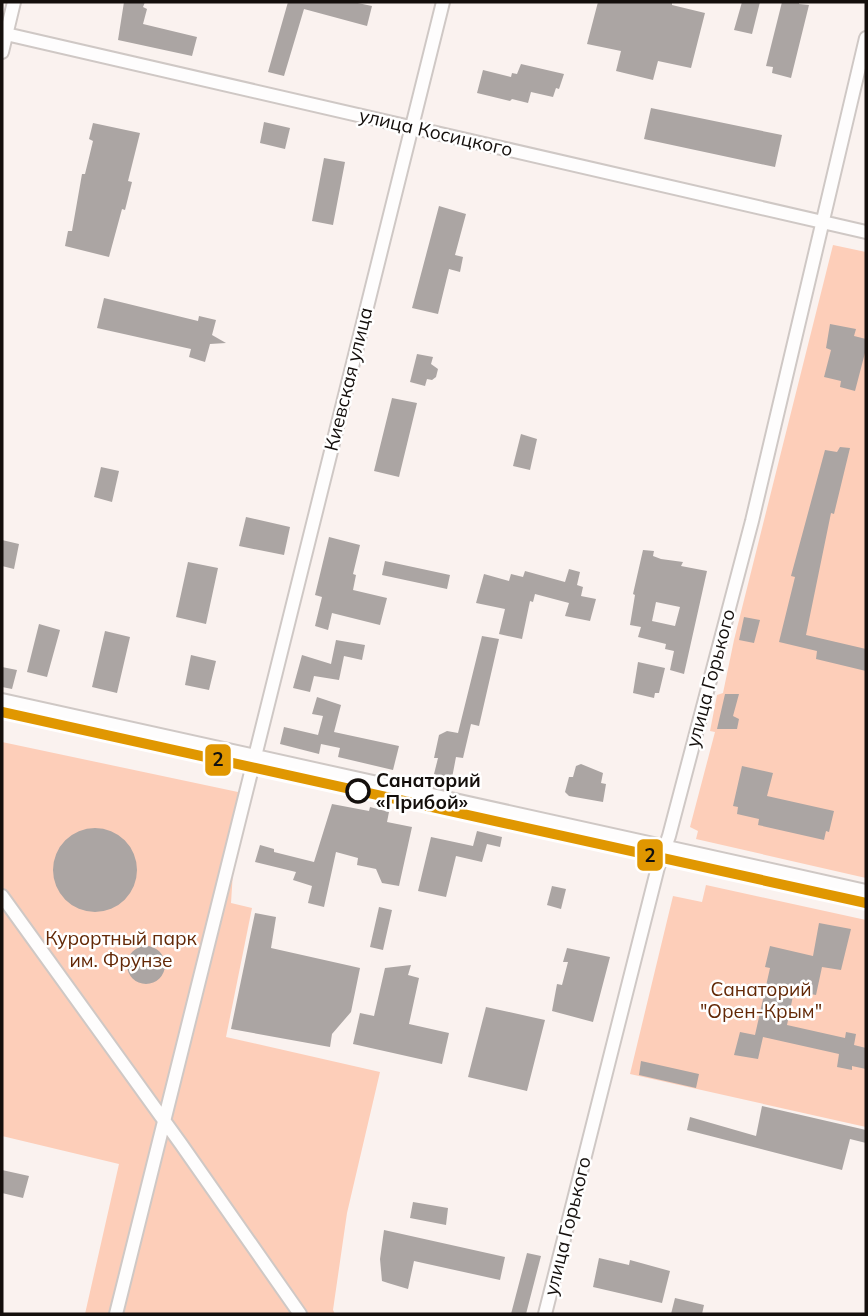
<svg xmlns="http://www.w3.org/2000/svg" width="868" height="1316" viewBox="0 0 868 1316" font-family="Mulish,sans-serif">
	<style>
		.green { fill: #fdceb9 }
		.building { fill: #aba5a3; fill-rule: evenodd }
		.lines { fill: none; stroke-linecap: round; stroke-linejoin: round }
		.minor-casing { stroke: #cfc8c5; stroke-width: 16 }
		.minor { stroke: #fefdfd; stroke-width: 12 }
		.tram { stroke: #bcbab9; stroke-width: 2 }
		.tram-1-casing { stroke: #fff; stroke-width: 16 }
		.tram-1 { stroke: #e09701; stroke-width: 10 }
		.stop-dot { fill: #fff; stroke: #140f0c; stroke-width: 3.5 }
		.labels { text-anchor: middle; stroke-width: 5; stroke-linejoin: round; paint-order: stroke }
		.street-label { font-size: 19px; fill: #140f0c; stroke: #fff }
		.stop-label { font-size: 19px; font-weight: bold; fill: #140f0c; stroke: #fff; text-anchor: start }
		.park-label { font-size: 19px; fill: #632806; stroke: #fff }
		.line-badge { stroke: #fff; stroke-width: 2.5 }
		.pale-badge-label { font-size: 19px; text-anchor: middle; font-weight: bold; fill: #111 }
	</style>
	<rect width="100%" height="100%" fill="#faf2ef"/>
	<path class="green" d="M833,245L866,252V878L696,839L698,831L690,827L715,732L710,731L717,695L723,693L734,640Z
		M2,742L238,792L231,903L252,908L226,1037L380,1072L347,1213L333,1310L335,1314H85L119,1164L2,1136Z
		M706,885L866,920V1127L630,1074L673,896L702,902Z"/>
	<path class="building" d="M124,2H145L143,7L147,9L143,24L197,37L192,56L118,40Z
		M288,2H353L372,6L367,26L304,9L284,76L268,72Z
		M598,2H672V5L705,13L691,68L658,61L653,80L616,71L621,51L587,44Z
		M742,2H760L752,34L734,30Z
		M782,2H799V4L809,5L791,78L772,73L773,67L766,66Z
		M521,64L564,74L559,89L556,88L553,97L531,92L528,103L512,99L510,101L477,93L483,70L511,77L512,73L517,74Z
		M651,108L782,135L775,167L644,139Z
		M264,122L290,128L285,149L260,143Z
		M93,123L140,133L128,181L132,182L125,210L122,209L109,257L65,246L68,231H72L82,174H85L93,141L89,139Z
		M324,158L345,162L333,225L312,221Z
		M439,206L466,214L455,255L463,257L460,272L449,269L438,314L412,308Z
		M104,298L198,321L199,316L216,320L212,335L226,343L210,344L205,362L189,357L191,349L97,328Z
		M830,324L856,329L854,336L866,339V349L855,391L840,387L841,381L824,377L831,350L826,348Z
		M417,354L433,357L431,364L438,369L436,377L432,380L427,379L425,386L410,382Z
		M392,398L417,403L399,477L374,471Z
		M521,434L537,439L530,470L513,466Z
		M840,447L850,448L834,514L831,513L806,635L866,649V671L816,659L817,651L779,642L795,577L791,576L825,450L837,452Z
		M101,467L119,471L112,502L94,497Z
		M246,517L290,527L284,555L239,546Z
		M329,537L360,545L353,574L356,575L353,590L387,598L380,625L332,613L328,630L315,626L322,597L315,595Z
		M2,540L19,544L14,569L2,566Z
		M643,550L654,551L653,556L661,559L683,562L681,566L707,571L684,674L670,670L674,651L665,649L666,644L638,637L641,627L630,625L635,595L633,594ZM656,602L680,607L675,626L652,621Z
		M385,561L450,575L447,589L382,575Z
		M188,562L218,568L206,624L176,617Z
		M569,569L580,572L577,585L583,587L581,596L596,599L590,621L565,616L569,603L535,594L533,602L530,601L522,639L499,634L505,609L476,603L484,574L509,581L511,574L523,577L525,571L565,582Z
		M744,617L760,620L754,643L739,640Z
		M39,624L60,630L47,677L27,672Z
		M105,631L130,637L117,693L92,687Z
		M482,636L499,639L479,726L471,724L463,758L456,757L452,778L434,774L438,758H434L439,735L447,731L458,733Z
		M336,640L365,645L362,660L344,656L339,680L314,676L310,692L293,688L302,655L331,664Z
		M191,655L216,661L209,690L185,685Z
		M638,662L665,668L659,693H655L654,698L633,693Z
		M2,667L17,670L12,689L2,687Z
		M725,694H739L733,716L739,719L737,729H717Z
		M317,697L341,705L334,732L399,746L393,770L338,757L340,748L321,744L319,754L280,744L284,727L318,735L323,716L312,714Z
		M581,764L603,773L601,783L606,784L603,802L569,796L565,792L569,777H573L576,766Z
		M742,766L773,773L767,796L834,811L829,832L826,831L824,840L758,825L759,819L737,814L738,807L733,806Z
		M332,804L369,811L370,807L389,812L387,822L412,827L399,886L382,883L376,869L357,865L358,858L336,852L324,907L308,903L312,886L293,880L296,872L255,862L260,845L274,849V852L314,862Z
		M53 870a42 42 0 1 1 84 0a42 42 0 1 1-84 0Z
		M477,831L502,837L500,847L487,844L482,862L456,856L446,897L418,891L431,837L473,846Z
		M552,886L566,889L561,909L547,905Z
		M379,907L392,910L383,950L370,947Z
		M255,913L276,917L271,948L360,968L351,1012L332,1034L330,1047L231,1029Z
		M819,923L851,929L841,970L822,967L816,995L794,991L787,1025L845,1038L846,1032L856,1034L854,1045L866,1048V1069L852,1066V1070L837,1067L839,1054L763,1037L758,1059L734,1055L740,1032L755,1035L770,968L765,967L770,946L813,956Z
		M127 965a19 19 0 1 1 38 0a19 19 0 1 1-38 0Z
		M567,948L610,957L593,1022L552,1011L557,984L562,985L568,962H563Z
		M411,965L408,975L419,978L409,1024L449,1033L442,1064L353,1044L360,1013L374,1016L385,968Z
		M486,1007L545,1020L527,1091L468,1077Z
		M641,1061L699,1074L696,1088L639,1075Z
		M762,1106L866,1130V1143L850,1139L842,1170L687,1130L690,1117L756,1136Z
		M2,1170L29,1176L23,1198L2,1193Z
		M413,1202L448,1208L446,1225L410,1218Z
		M384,1230L505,1257L500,1280L414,1261L408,1289L388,1283L382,1281L380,1259Z
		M527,1253L541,1256L526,1314H511Z
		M599,1258L629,1265L630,1260L670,1271L662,1303L593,1287Z
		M675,1298L704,1305L702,1314H671Z"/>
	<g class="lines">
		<defs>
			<path id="minor" d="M6,34L866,232
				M2,52L14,2
				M2,700L866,891
				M2,896L181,1144L300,1314
				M116,1314L443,2
				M545,1314L658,867L669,836L752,521L866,38"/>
		</defs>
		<use href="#minor" class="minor-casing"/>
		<use href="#minor" class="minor"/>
		<path class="tram" d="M289,774C326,791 370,798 410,800"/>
		<defs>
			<path id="tram-1" d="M2,712L866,903"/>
		</defs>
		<use href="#tram-1" class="tram-1-casing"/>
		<use href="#tram-1" class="tram-1"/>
	</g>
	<circle class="stop-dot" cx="358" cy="791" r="11"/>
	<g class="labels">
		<g class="street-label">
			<text transform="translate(436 132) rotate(13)" y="7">улица Косицкого</text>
			<text transform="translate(348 379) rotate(-76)" y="7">Киевская улица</text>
			<text transform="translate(710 678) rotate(-75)" y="7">улица Горького</text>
			<text transform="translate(567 1226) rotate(-76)" y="7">улица Горького</text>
		</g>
		<g class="stop-label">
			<text x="376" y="787">Санаторий<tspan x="376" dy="22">«Прибой»</tspan></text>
		</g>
		<g class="park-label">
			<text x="121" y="945">Курортный парк<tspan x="121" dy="22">им. Фрунзе</tspan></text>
			<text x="761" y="996">Санаторий<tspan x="761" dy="22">"Орен-Крым"</tspan></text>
		</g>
	</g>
	<g class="line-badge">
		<rect x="204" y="743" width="28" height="34" rx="7" fill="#e09701"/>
		<rect x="636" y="838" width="28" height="34" rx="7" fill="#e09701"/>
	</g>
	<g class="pale-badge-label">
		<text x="218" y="766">2</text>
		<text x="650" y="862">2</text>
	</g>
	<rect width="868" height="1316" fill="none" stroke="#140f0c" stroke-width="7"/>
</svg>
